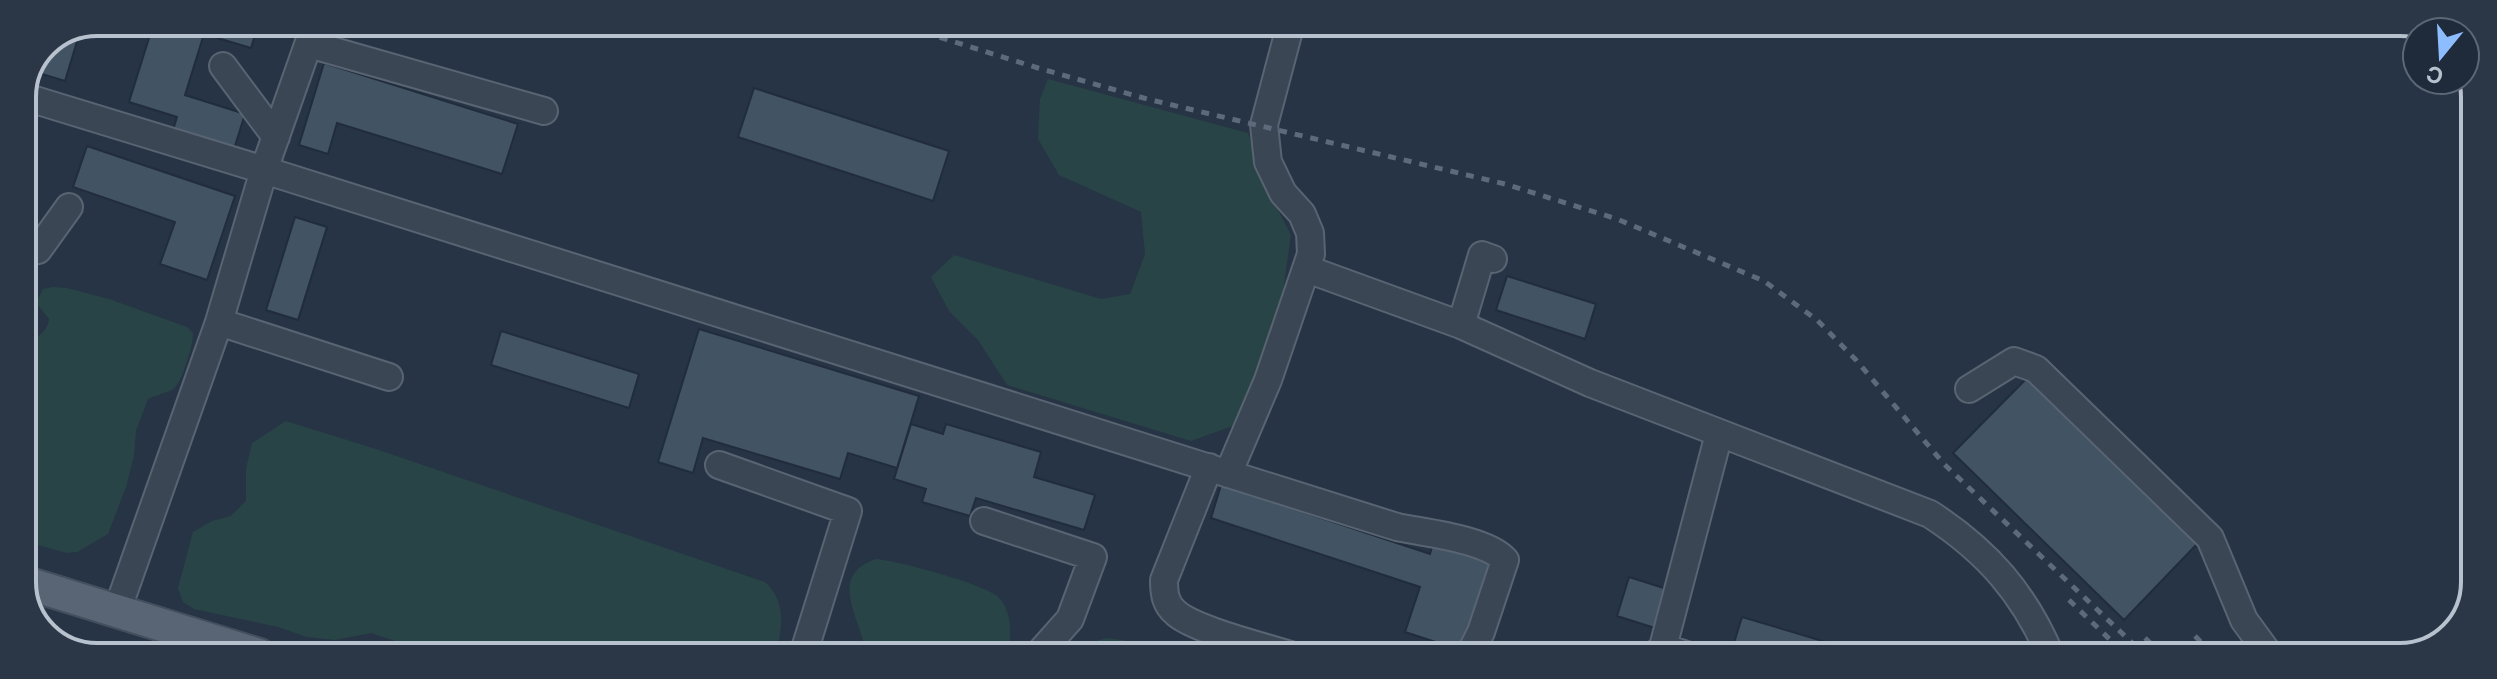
<svg xmlns="http://www.w3.org/2000/svg" width="2497" height="679" viewBox="0 0 2497 679" font-family="Inter,sans-serif">
	<style>
		.green { fill: #284446 }
		.building { fill: #425364; stroke: #212d3c; stroke-width: 2 }
		.lines { fill: none; stroke-linecap: round; stroke-linejoin: round }
		.minor-casing { stroke: #596472; stroke-width: 30 }
		.major-casing { stroke: #444f5e; stroke-width: 36 }
		.minor { stroke: #3b4654; stroke-width: 26 }
		.major { stroke: #596574; stroke-width: 32 }
		.rail { stroke: #5d6a7c; stroke-width: 5; stroke-dasharray: 8 8; stroke-linecap: butt }
		.rim { fill: none; stroke: #b8c1ce; stroke-width: 4 }
	</style>
	<rect width="100%" height="100%" fill="#263445"/>
	<path class="green" d="M1048,79L1248,133L1264,183L1291,235L1280,313L1241,423L1191,441L1007,385L978,340L949,311L931,277L954,255L1101,299L1130,294L1145,254L1141,212L1059,175L1038,139L1040,99Z
		M53,287L67,288L109,299L187,327L193,333C194,342 182,384 173,389C167,393 156,395 148,399L136,431L134,456L126,487L108,534L77,552L67,553L23,541L22,344C35,338 47,334 49,319L36,303L43,289Z
		M286,421L376,449L765,582C787,602 782,628 776,655H423L395,641L371,633L335,640L307,637L278,627L194,609L183,602L178,588L193,532L212,521L231,516L246,501V469L252,443Z
		M876,559C898,561 981,583 997,596C1013,610 1012,638 1007,656L866,655C863,621 825,576 876,559Z
		M1106,638L1123,640L1165,656H1081L1086,644Z"/>
	<path class="building" d="M154,22H259L251,48L204,34L185,95L245,114L234,149L173,130L177,117L129,102Z
		M70,33L79,35L65,81L32,71L44,44Z
		M324,63L518,124L502,174L337,123L328,154L299,145Z
		M754,88L949,151L933,201L738,137Z
		M87,146L235,196L207,280L160,264L175,222L73,187Z
		M22,204L32,207L25,232L22,231Z
		M295,217L327,227L298,320L266,310Z
		M1507,276L1596,304L1585,339L1496,310Z
		M699,329L919,396L897,468L848,453L840,479L703,438L693,473L658,462Z
		M501,331L639,374L629,408L491,365Z
		M2028,377L2198,543L2124,620L1953,453Z
		M911,424L943,434L946,424L1041,452L1034,477L1095,495L1084,530L976,498L970,516L922,502L926,489L894,479Z
		M1221,485L1430,554L1433,543L1492,563L1463,651L1405,632L1420,587L1211,518Z
		M1629,577L1670,590L1658,629L1617,616Z
		M1742,617L1846,648L1844,656H1730Z"/>
	<g class="lines">
		<defs>
			<path id="minor" d="M112,22L116,23
				M309,44L544,111
				M223,66L276,137
				M22,96L264,170L1397,527C1426,533 1486,539 1505,560L1481,632L1469,656
				M22,252L38,250L69,207
				M1307,269L1461,325L1590,383L1930,514C1987,551 2025,594 2051,657
				M219,322L389,377
				M1461,325L1482,255L1493,259
				M1969,389L2014,361L2036,369L2210,538L2244,620L2271,657
				M719,465L848,511L803,655
				M1209,467L1164,580C1164,593 1165,604 1176,613C1195,630 1266,647 1293,656
				M1228,474L1268,380L1311,254L1310,233L1302,214L1283,193L1268,162L1264,125L1291,23
				M984,521L1093,557L1070,619L1037,656
				M117,611L219,322L264,170L316,22
				M1663,647L1689,656
				M1654,656L1663,647L1719,434"/>
			<path id="major" d="M23,582L259,655"/>
		</defs>
		<use href="#minor" class="minor-casing"/>
		<use href="#major" class="major-casing"/>
		<use href="#minor" class="minor"/>
		<use href="#major" class="major"/>
		<path class="rail" d="M894,23L1038,68L1147,99L1505,184L1617,219L1764,281L1817,320L1856,360L1944,464L2147,657
			M2069,600L2128,657
			M2195,636L2216,657
			M2145,638L2165,657"/>
	</g>
	<path d="M0 0H2497V679H0ZM97 36H2400A61 61 0 0 1 2461 97V582A61 61 0 0 1 2400 643H97A61 61 0 0 1 36 582V97A61 61 0 0 1 97 36Z" fill="#2b3746" fill-rule="evenodd"/>
	<path class="rim" d="M97 36H2400A61 61 0 0 1 2461 97V582A61 61 0 0 1 2400 643H97A61 61 0 0 1 36 582V97A61 61 0 0 1 97 36Z"/>
	<g transform="translate(2441 56) rotate(198)"><circle r="38" fill="#1f2b3a" stroke="#5c6775" stroke-width="2"/>
	<path d="M0-6L14 30L0 20L-14 30Z" fill="#8dbdfe"/>
	<text y="-12" font-size="22" font-weight="bold" text-anchor="middle" fill="#b8c1ce">С</text>
	</g>
</svg>
